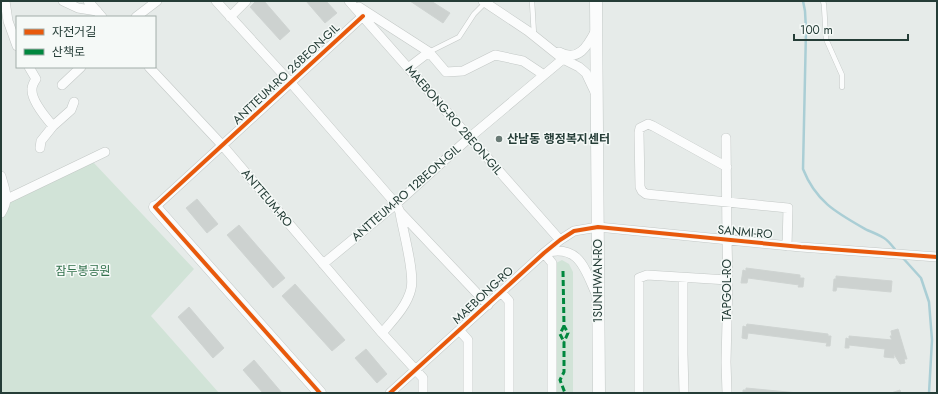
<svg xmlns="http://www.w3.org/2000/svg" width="938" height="394" viewBox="0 0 938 394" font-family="Jost,'Noto Sans KR',sans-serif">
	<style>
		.green { fill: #d1e3d7 }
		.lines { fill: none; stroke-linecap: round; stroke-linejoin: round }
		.stream { stroke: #aaced5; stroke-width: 2.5 }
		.building { fill: #cdd2d0; stroke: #cfd4d2 }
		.lane-casing { stroke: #c3c8c6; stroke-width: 5.5 }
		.street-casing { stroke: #c3c8c6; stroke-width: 10 }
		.secondary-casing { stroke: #c2c8c6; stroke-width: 13 }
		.lane { stroke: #fbfcfc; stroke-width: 4.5 }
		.street { stroke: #fbfcfc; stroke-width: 9 }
		.secondary { stroke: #fbfcfc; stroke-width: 12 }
		.quiet { stroke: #00873e; stroke-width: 3; stroke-dasharray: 6 3; stroke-linecap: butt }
		.cycleway-casing { stroke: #f5f9f7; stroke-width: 6 }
		.cycleway { stroke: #e8590c; stroke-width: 4 }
		.poi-dot { fill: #697a75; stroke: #f5f9f7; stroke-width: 1.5 }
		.labels { text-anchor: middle; stroke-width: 3; stroke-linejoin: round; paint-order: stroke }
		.street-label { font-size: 12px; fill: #253d37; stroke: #f5f9f7 }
		.poi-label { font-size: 12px; font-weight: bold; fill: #253d37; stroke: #f5f9f7; text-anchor: start }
		.park-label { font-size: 12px; fill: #32714c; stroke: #f5f9f7 }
	</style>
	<rect width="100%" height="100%" fill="#e6ebe9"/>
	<path class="green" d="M93,162L194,269L151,316L219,393H1V204Z
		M562,260L569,264L573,272V393H555L556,263Z"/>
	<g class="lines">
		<path class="stream" d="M803,1L805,11L806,30L803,169C816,202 837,213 867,230C872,232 879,235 884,238C889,241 893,247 897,252
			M902,257L921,278L929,302L932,340L929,393"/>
	</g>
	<path class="building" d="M256,1H264L290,31L280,40L250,7Z
		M306,1H326L337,13L325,23Z
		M410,1H431L450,13L443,23Z
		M197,199L218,224L207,233L186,208Z
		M239,225L285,278L273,288L227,235Z
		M746,268L800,275V278H804L803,287H798L799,285L748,278L747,283H741L743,270L746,271Z
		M836,276L892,281L891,292L837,287L836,291H833L834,279H836Z
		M295,284L345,340L332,351L282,296Z
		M189,307L224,348L213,358L178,317Z
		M747,324L828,334V336H831L830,346H826L827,343L748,333L747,339L742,338L743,326L746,327Z
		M898,329L907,359H904L905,363L900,364L894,354V358L884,357L885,349L849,345V348H845L846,338L849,339V336L892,340L890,336H892L891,331Z
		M366,349L387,374L377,383L355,358Z
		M254,360L282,393H263L243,370Z
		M746,388L798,393H743V390H746Z
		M900,390L901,393H891Z"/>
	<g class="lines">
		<defs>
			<path id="lane" d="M532,1L534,35
				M823,1L824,5L826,39L842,75V87
				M429,52L459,37L474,14L486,2"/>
			<path id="street" d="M5,1L8,21L17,46
				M63,1L78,8L97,11
				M88,1L102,17
				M216,1L291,83L396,204L400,212L488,305
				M349,1L560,240
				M483,1L528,31L563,59L579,67L586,73L595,92
				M359,7L429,52L446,72L463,71L495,55L523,61L544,75
				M136,17L157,1
				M230,17L246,1
				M559,52C579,63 588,45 596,30
				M29,67L36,79C34,82 32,85 32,89C31,100 46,118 53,126L41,141L40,148
				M149,67L223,146L382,333L423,378V393
				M408,68L429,52
				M62,85L81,67
				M53,126L71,110L74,102
				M726,138L727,240L728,280L726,362L727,393
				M727,167L653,126L648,124L640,128L639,133L640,187L642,191L646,194L788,208L787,246
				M1,176C5,191 10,199 1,213
				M7,199L105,152
				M155,207L363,16
				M323,264L396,204L469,138L563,59
				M683,278V354L684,393
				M501,292L509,301V393
				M460,331L468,340V393
				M382,333C393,320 407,306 411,289C415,273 403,231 400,213
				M390,393L544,253L560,240L574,231L598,227L801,247L937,257
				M552,393V263L544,253C580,243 585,270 597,296
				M639,393V278L647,275L728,280"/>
			<path id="secondary" d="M596,1L599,393
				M155,207L320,393"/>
		</defs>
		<use href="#lane" class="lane-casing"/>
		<use href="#street" class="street-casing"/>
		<use href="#secondary" class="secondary-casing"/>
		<use href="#lane" class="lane"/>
		<use href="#street" class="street"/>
		<use href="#secondary" class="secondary"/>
		<path class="quiet" d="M563,271L564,326L568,333L564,342
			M564,326L560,334L564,342V372L560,380L565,393"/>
		<defs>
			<path id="cycleway" d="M320,393L155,207L363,16
				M390,393L544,253L560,240L574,231L598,227L801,247L937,257"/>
		</defs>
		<use href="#cycleway" class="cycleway-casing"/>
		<use href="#cycleway" class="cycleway"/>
	</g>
	<circle class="poi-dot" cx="499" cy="139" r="4"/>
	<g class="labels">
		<g class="street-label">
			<text transform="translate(286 74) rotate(-43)" y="4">ANTTEUM-RO 26BEON-GIL</text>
			<text transform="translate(454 120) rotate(49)" y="4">MAEBONG-RO 2BEON-GIL</text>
			<text transform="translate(406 193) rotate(-41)" y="4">ANTTEUM-RO 12BEON-GIL</text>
			<text transform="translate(267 198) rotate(50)" y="4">ANTTEUM-RO</text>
			<text transform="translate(745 232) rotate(5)" y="4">SANMI-RO</text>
			<text transform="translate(598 281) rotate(-90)" y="4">1SUNHWAN-RO</text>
			<text transform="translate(727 290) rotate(-90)" y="4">TAPGOL-RO</text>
			<text transform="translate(483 295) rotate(-43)" y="4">MAEBONG-RO</text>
		</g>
		<g class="poi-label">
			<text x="507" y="143">산남동 행정복지센터</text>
		</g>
		<g class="park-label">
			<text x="83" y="275">잠두봉공원</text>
		</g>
	</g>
	<rect width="938" height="394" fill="none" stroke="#253d37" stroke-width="4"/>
	<rect x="16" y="16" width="140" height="52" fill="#f5f9f7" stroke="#a2aeaa"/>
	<rect x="24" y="29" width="20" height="6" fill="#e8590c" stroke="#a2aeaa"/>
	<text x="52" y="36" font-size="12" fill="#253d37">자전거길</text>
	<rect x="24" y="49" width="20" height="6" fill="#00873e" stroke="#a2aeaa"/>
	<text x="52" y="56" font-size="12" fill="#253d37">산책로</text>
	<path d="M794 34v6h114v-6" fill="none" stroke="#253d37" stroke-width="2"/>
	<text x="800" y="34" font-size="12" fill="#253d37" stroke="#f5f9f7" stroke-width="3" paint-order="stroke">100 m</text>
</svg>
